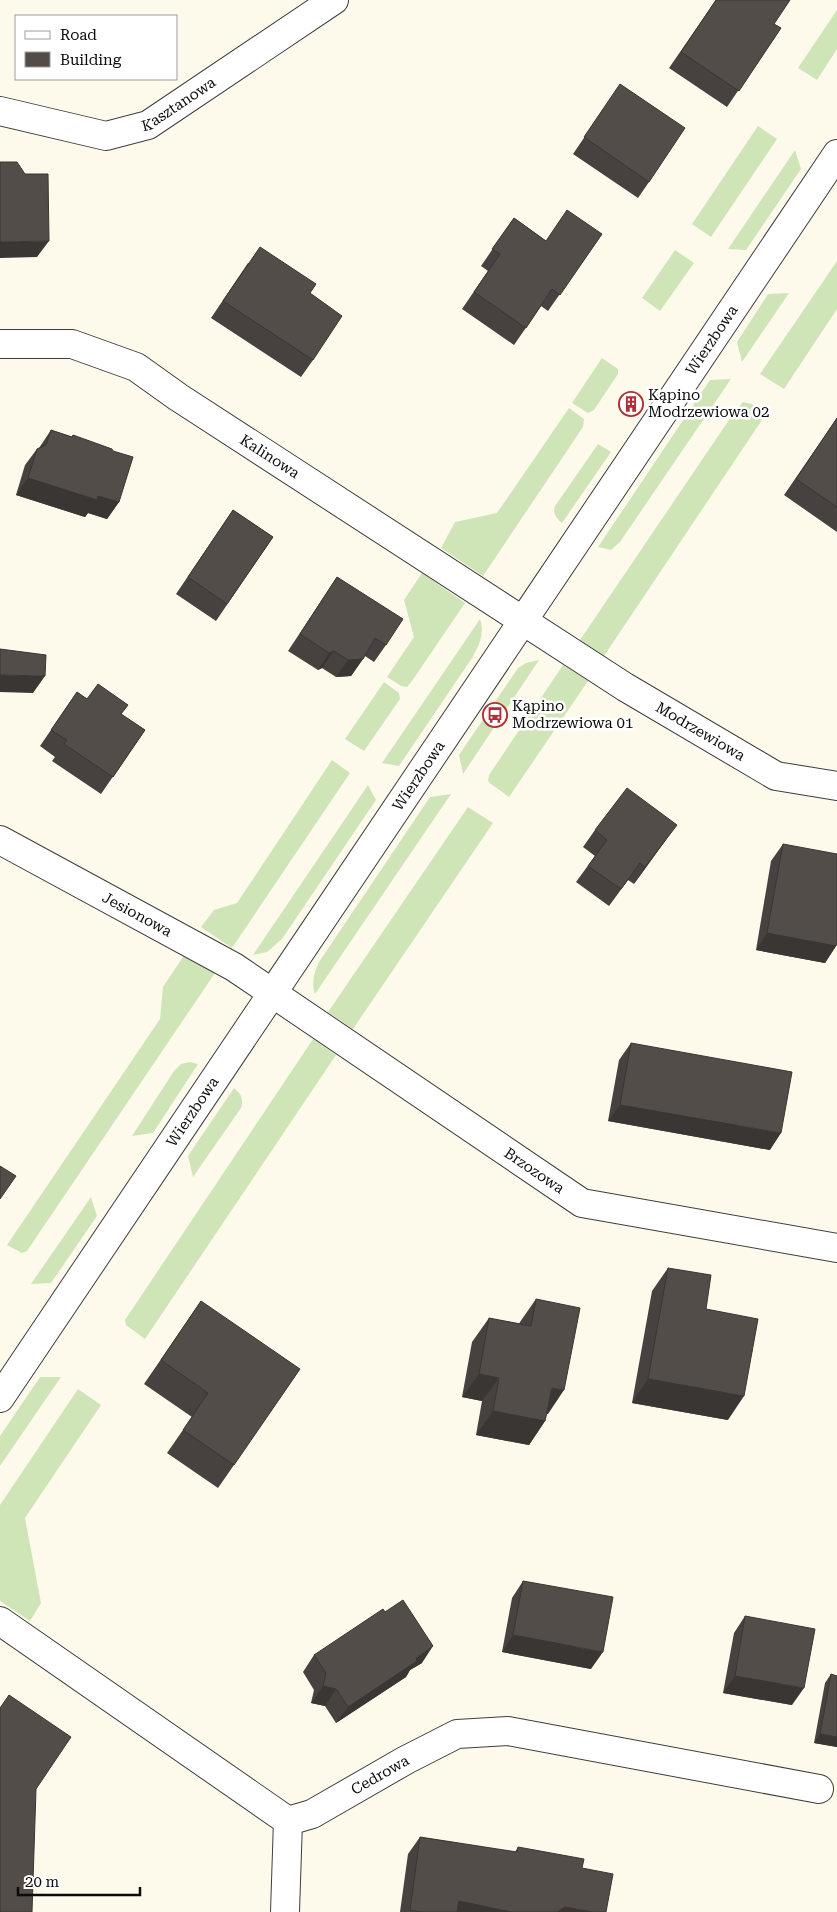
<svg xmlns="http://www.w3.org/2000/svg" width="837" height="1912" viewBox="0 0 837 1912" font-family="'Roboto Serif',serif">
	<style>
		.grass { fill: #cfe5b8 }
		.lines { fill: none; stroke-linecap: round; stroke-linejoin: round }
		.minor-casing { stroke: #3e3e3e; stroke-width: 30 }
		.minor { stroke: #fff; stroke-width: 28 }
		.wall { fill: #47423f }
		.shaded-wall { fill: #3a3633 }
		.building { fill: #534d49; stroke: #3a3633 }
		.labels { text-anchor: middle; stroke-width: 5; stroke-linejoin: round; paint-order: stroke }
		.street-label { font-size: 15px; fill: #0b0b0b; stroke: #fff }
		.poi-label { font-size: 15px; fill: #0b0b0b; stroke: #fff; text-anchor: start }
	</style>
	<rect width="100%" height="100%" fill="#fefaeb"/>
	<path class="grass" d="M837,10V49L817,80L798,68Z
		M758,126L777,139L711,237L692,224Z
		M795,150L801,169L746,250L728,249Z
		M675,250L694,263L660,311L642,298Z
		M837,261V309L784,389L760,374Z
		M789,293L742,362L737,342L768,294Z
		M602,358L618,369V374L594,410L588,413L572,403Z
		M731,379L620,542L611,550L598,547L710,380Z
		M743,402L752,404L766,414L604,656L580,640L733,414Z
		M569,408L584,419L583,427L483,576L441,548L455,522L497,513Z
		M598,444L611,452L562,523C557,519 552,513 555,506Z
		M422,573L465,603L412,681L407,687L401,686L387,677L414,637L404,600Z
		M480,619C485,634 479,645 472,658L399,766L382,763Z
		M539,660L463,774L459,755L518,668L526,663Z
		M563,665L588,681L509,797L491,784L488,781L489,775Z
		M384,682L399,693L400,699L364,751L345,739Z
		M332,760L350,773L232,948L201,927L214,910L237,903Z
		M368,785L376,800L282,939L267,952L253,955Z
		M451,794L315,994C311,982 314,973 319,962L430,797Z
		M468,807L493,823L353,1029L328,1012Z
		M185,954L215,973L27,1251L22,1253L7,1245L160,1019L163,987Z
		M313,1039L336,1055L145,1339L126,1325L125,1320Z
		M190,1062L198,1064L153,1133L132,1136L174,1071L181,1064Z
		M234,1088C241,1094 244,1099 241,1108L193,1177L188,1156Z
		M91,1197L97,1216L51,1283L31,1284Z
		M40,1377H61L0,1466V1436Z
		M78,1389L101,1405L25,1518L41,1603L30,1621L0,1601V1505Z"/>
	<g class="lines">
		<defs>
			<g id="minor">
				<path id="s1" d="M0,111L106,136L148,125L334,0"/>
				<path id="s2" d="M0,344H72L136,367L178,397L625,687L776,776L837,786"/>
				<path id="s3" d="M0,840L234,967L582,1203L837,1248"/>
				<path id="s4" d="M0,1398L837,154"/>
				<path id="s5" d="M0,1621L288,1821L312,1814L406,1760L457,1734L508,1731L819,1789"/>
				<path d="M285,1912L288,1821"/>
			</g>
		</defs>
		<use href="#minor" class="minor-casing"/>
		<use href="#minor" class="minor"/>
	</g>
	<path class="wall" d="M716,0L774,24L781,28L727,107L669,68Z
		M609,101L649,182L638,198L573,154Z
		M514,218L546,241L602,234L548,311L541,306L514,345L462,309L488,271L481,266Z
		M248,263L310,293L313,360L301,377L211,318Z
		M837,418V532L784,495Z
		M51,430L72,437L73,435L119,502L107,519L88,513L85,517L16,495L25,465L37,449L39,448Z
		M233,510L273,537L216,621L176,594Z
		M337,577L386,645L374,662L365,656L351,676L336,677L322,668L318,670L288,651Z
		M77,692L87,699L121,714L145,730L101,794L52,761L55,757L40,746Z
		M595,830L665,841L634,884L628,880L609,906L576,882L595,856L583,847Z
		M783,844L836,946L825,963L756,950L771,861Z
		M631,1043L770,1150L608,1121L619,1060Z
		M668,1268L706,1309L728,1420L632,1403L652,1291Z
		M536,1299L548,1414L547,1413L545,1421L529,1445L476,1435L482,1401L462,1397L472,1342L489,1318L519,1324L520,1322Z
		M201,1301L234,1465L218,1488L167,1453L192,1417L144,1384Z
		M523,1581L591,1669L502,1652L512,1598Z
		M745,1616L792,1705L723,1693L734,1633Z
		M314,1655L422,1663L410,1670L406,1677L336,1723L325,1706L311,1703L314,1690L303,1672Z
		M831,1674L837,1676V1747L814,1743L825,1683Z
		M420,1837L515,1852L518,1847L582,1868L606,1912H400L408,1854Z"/>
	<path class="shaded-wall" d="M49,241L37,257L0,258V242Z
		M28,478L98,496L119,502L107,519L88,513L85,517L16,495Z
		M334,651L322,668L318,670L329,653Z
		M363,659L351,676L336,677L348,660Z
		M0,675L45,676L33,693L0,692Z
		M677,825L665,841L634,884L645,867Z
		M767,933L836,946L825,963L756,950Z
		M620,1105L781,1133L770,1150L608,1121Z
		M479,1374L499,1378L482,1401L462,1397Z
		M648,1379L744,1396L728,1420L632,1403Z
		M552,1388L564,1390L548,1414L536,1411Z
		M493,1411L545,1421L529,1445L476,1435Z
		M513,1635L603,1652L591,1669L502,1652Z
		M433,1646L422,1663L410,1670L406,1677L336,1723L348,1707L416,1658Z
		M735,1676L804,1688L792,1705L723,1693Z
		M323,1686L336,1689L325,1706L311,1703Z
		M820,1734L837,1737V1747L814,1743Z
		M459,1901L511,1912H451Z
		M565,1907L592,1912H557Z"/>
	<path class="building" d="M716,0H790L774,24L781,28L739,91L681,52Z
		M620,84L685,128L649,182L584,137Z
		M0,162H17L25,174H48L49,241L0,242Z
		M567,210L602,234L560,295L552,289L526,328L474,292L500,254L492,249L514,218L546,241Z
		M260,247L316,284L310,293L342,316L313,360L223,301Z
		M837,418V507L796,479Z
		M51,430L72,437L73,435L112,449L113,451L133,457L119,502L98,496L97,500L28,478L37,449L46,445Z
		M233,510L273,537L227,604L188,577Z
		M337,577L403,619L386,645L375,638L363,659L348,660L334,651L329,653L300,634Z
		M0,649L46,655L45,676L0,675Z
		M98,684L128,705L121,714L145,730L113,777L64,744L67,740L51,730L77,692L87,699Z
		M627,788L677,825L645,867L640,863L621,889L588,866L607,840L595,830Z
		M783,844L837,854V942L836,946L767,933Z
		M631,1043L792,1072L781,1133L620,1105Z
		M0,1166L16,1176L0,1199Z
		M668,1268L711,1275L706,1309L758,1319L744,1396L648,1379Z
		M536,1299L580,1308L564,1390L552,1388L545,1421L493,1411L499,1378L479,1374L489,1318L531,1326Z
		M201,1301L300,1369L234,1465L183,1430L208,1393L161,1360Z
		M523,1581L613,1597L603,1652L513,1635Z
		M403,1600L433,1646L416,1658L417,1661L348,1707L336,1689L323,1686L326,1673L314,1655L383,1609L385,1612Z
		M745,1616L815,1629L804,1688L735,1676Z
		M831,1674L837,1676V1737L820,1734Z
		M9,1695L71,1737L36,1789L32,1912H0V1708Z
		M420,1837L517,1852L518,1847L584,1859L582,1868L613,1874L606,1912H592L565,1907L557,1912H511L459,1901L457,1912H422L410,1910Z"/>
	<defs>
		<symbol id="building-ring" viewBox="-11 -11 22 22"><circle r="9.5" fill="#fff" stroke="#b02f35" stroke-width="1.5"/><path d="M-4-6H4V6H1V3H-1V6H-4ZM-2.5-4.3h1.7v1.8h-1.7ZM.8-4.3h1.7v1.8H.8ZM-2.5-1h1.7V.8h-1.7ZM.8-1h1.7V.8H.8Z" fill="#b02f35"/></symbol>
		<symbol id="bus-ring" viewBox="-11 -11 22 22"><circle r="9.5" fill="#fff" stroke="#b02f35" stroke-width="1.5"/><path d="M-5-6H5V4H4V6H2V4H-2V6H-4V4H-5ZM-3.5-4V0h7V-4ZM-3.5 1.2v1.5H-2V1.2ZM2 1.2v1.5H3.5V1.2Z" fill="#b02f35"/></symbol>
	</defs>
	<g fill-rule="evenodd">
		<use href="#building-ring" x="617" y="390" width="28" height="28"/>
		<use href="#bus-ring" x="481" y="701" width="28" height="28"/>
	</g>
	<g class="labels">
		<g class="street-label">
			<text dy="5" stroke="none"><textPath href="#s1" startOffset="189">Kasztanowa</textPath></text>
			<text dy="5" stroke="none"><textPath href="#s4" startOffset="1275">Wierzbowa</textPath></text>
			<text dy="5" stroke="none"><textPath href="#s2" startOffset="301">Kalinowa</textPath></text>
			<text dy="5" stroke="none"><textPath href="#s2" startOffset="812">Modrzewiowa</textPath></text>
			<text dy="5" stroke="none"><textPath href="#s4" startOffset="750">Wierzbowa</textPath></text>
			<text dy="5" stroke="none"><textPath href="#s3" startOffset="156">Jesionowa</textPath></text>
			<text dy="5" stroke="none"><textPath href="#s4" startOffset="345">Wierzbowa</textPath></text>
			<text dy="5" stroke="none"><textPath href="#s3" startOffset="629">Brzozowa</textPath></text>
			<text dy="5" stroke="none"><textPath href="#s5" startOffset="454">Cedrowa</textPath></text>
		</g>
		<g class="poi-label">
			<text x="648" y="400">Kąpino<tspan x="648" dy="17">Modrzewiowa 02</tspan></text>
			<text x="512" y="711">Kąpino<tspan x="512" dy="17">Modrzewiowa 01</tspan></text>
		</g>
	</g>
	<rect x="15" y="15" width="162" height="65" fill="#ffffff" stroke="#9d9d9d"/>
	<rect x="25" y="31" width="25" height="8" fill="#ffffff" stroke="#9d9d9d"/>
	<text x="60" y="40" font-size="15" fill="#0b0b0b">Road</text>
	<rect x="25" y="52" width="25" height="15" fill="#534d49" stroke="#9d9d9d"/>
	<text x="60" y="65" font-size="15" fill="#0b0b0b">Building</text>
	<path d="M18 1887v8h122v-8" fill="none" stroke="#0b0b0b" stroke-width="2.5"/>
	<text x="25" y="1887" font-size="15" fill="#0b0b0b" stroke="#ffffff" stroke-width="4" paint-order="stroke">20 m</text>
</svg>
